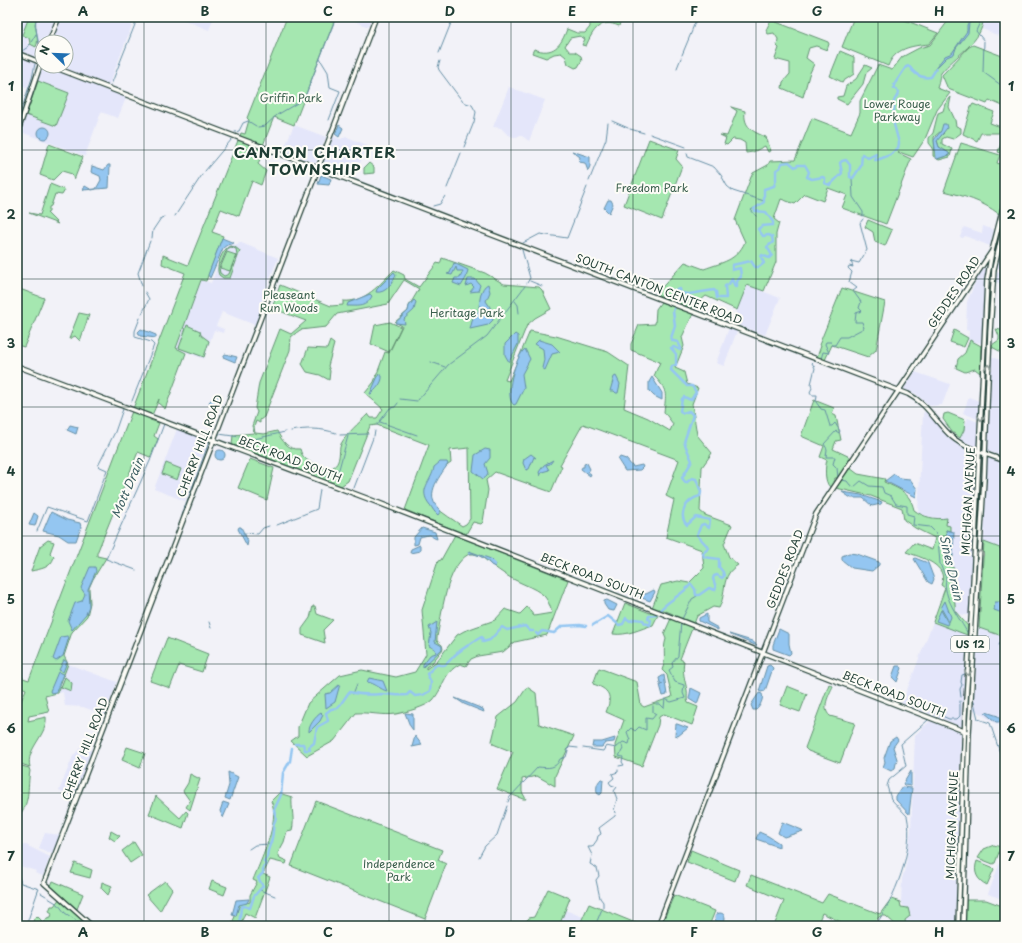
<svg xmlns="http://www.w3.org/2000/svg" width="1022" height="943" viewBox="0 0 1022 943" font-family="'Playpen Sans',sans-serif">
	<style>
		.built { fill: #e4e6fa }
		.green { fill: #a5e7b0; stroke: #629272; fill-rule: evenodd }
		.water { fill: #94c6f1; stroke: #658fa5 }
		.lines { fill: none; stroke-linecap: round; stroke-linejoin: round }
		.stream { stroke: #658fa5; stroke-width: 1 }
		.river { stroke: #94c6f1; stroke-width: 2.5 }
		.major-casing { stroke: #1f3d34; stroke-width: 6 }
		.major { stroke: #fdfcf7; stroke-width: 3.5 }
		.oneway { stroke: #8e9c96 }
		.grid { fill: none; stroke: #1f3d34; stroke-width: 1; stroke-opacity: 0.55 }
		.labels { text-anchor: middle; stroke-width: 4; stroke-linejoin: round; paint-order: stroke }
		.shield { fill: #fdfcf7; stroke: #62766e; stroke-width: 1 }
		.shield-label { font-size: 10px; font-weight: bold; fill: #1f3d34 }
		.park-label { font-size: 11px; fill: #3a5f4d; stroke: #fdfcf7 }
		.street-label { font-size: 11px; fill: #1f3d34; stroke: #fdfcf7 }
		.water-label { font-size: 12px; font-style: italic; fill: #3c5f63; stroke: #fdfcf7 }
		.district-label { font-size: 15px; font-weight: bold; letter-spacing: 1px; fill: #1f3d34; stroke: #fdfcf7 }
		.neatline { fill: none; stroke: #1f3d34; stroke-width: 1.5 }
		.grid-label { font-size: 13px; text-anchor: middle; font-weight: bold; fill: #1f3d34 }
	</style>
	<rect width="100%" height="100%" fill="#f2f2f8"/>
	<filter id="ink" filterUnits="userSpaceOnUse"><feTurbulence type="fractalNoise" baseFrequency=".025" numOctaves="2"/><feDisplacementMap in="SourceGraphic" scale="8" xChannelSelector="R" yChannelSelector="G"/><feConvolveMatrix kernelMatrix="1 2 1 2 8 2 1 2 1" color-interpolation-filters="sRGB"/></filter>
	<g filter="url(#ink)">
		<path class="built" d="M41,17H56L45,42H42V44L37,42L35,24V18Z
			M62,17H127L134,20L109,85L60,66H66V42H52Z
			M177,17H214L209,30Z
			M346,17H372L368,27Z
			M1005,17V38L982,29L983,26V18Z
			M17,19L27,22L23,32L29,38L27,44L42,50L39,58L17,50Z
			M17,56L36,64L27,88L17,84V68L21,58L17,60Z
			M43,66L126,98L118,118L101,112L85,156L21,132L26,115L56,126L69,93L38,81Z
			M509,87L545,100L529,141L522,136L513,137L507,134L501,128L493,127Z
			M294,125L326,137L316,163L283,151Z
			M333,136L340,139L347,137L367,145L354,178L321,165Z
			M983,226L994,230L990,246L965,236L963,238L960,237L964,227L982,233Z
			M239,242L278,258L261,302L263,303L255,325L222,312L216,326L224,329L223,333L214,330L204,359L176,348L201,280L211,283L224,249L228,245L238,244Z
			M999,253L1005,255V271L996,267Z
			M986,267L982,343L968,341L969,331L966,330L967,302L979,274Z
			M996,271L1005,274L1001,284L995,281Z
			M747,285L780,298L765,335L732,323Z
			M729,328L737,331L724,366L716,363Z
			M991,356L1005,362V440H1002L1001,456L988,451Z
			M915,372L950,384L942,405L930,406L916,394L904,389Z
			M969,397L979,401L978,419L963,413Z
			M926,411L949,439L957,445L977,453L969,615H963L954,612L942,566V519L929,517L918,513L923,413Z
			M968,418L978,422L977,447L959,439Z
			M177,429L208,441L185,501L154,489Z
			M987,457L1005,464V550L984,542Z
			M933,622L967,635L962,727L902,703Z
			M979,628L1005,637V729L973,709Z
			M68,664L117,682L105,715L83,707L65,706L63,692L57,693Z
			M930,721L961,733L955,926H905L908,908L904,907L901,902L902,879L906,865L911,830L915,735Z
			M81,747L92,751L74,798L59,791L73,756Z
			M45,833L60,835L52,854L39,848Z
			M26,845L50,857L43,876L35,873L36,871L20,866L17,858V846Z
			M1005,849V900L988,894Z
			M565,910L583,917L579,926H559Z"/>
		<path class="green" d="M29,17H41L36,18C34,28 40,39 36,47L30,44L29,38L22,35Z
			M287,17H329L335,19L294,125L274,117L262,148L264,149L258,164L266,171L261,185L252,181L239,216L221,209L212,232L223,236L206,281L201,280L176,348L186,353L165,409L158,403L159,399L150,420L159,423L154,436L158,439L151,456L150,457L138,452L97,553V556L106,558L93,579L89,588L90,603L87,616L72,632L64,656L68,664L57,693L45,696L49,712L29,716L28,721L46,717C48,735 25,749 30,767L18,763V765L29,768L30,771C27,787 31,805 17,817V711L26,689L17,685V676L29,680L185,273L162,264L163,255L188,265L241,133L245,134L249,120L247,118Z
			M587,17C599,17 609,20 621,19L619,26C600,18 593,30 586,46L582,45L585,39L580,36L570,38L565,46L570,52H575L581,56L582,60L578,67L575,68L568,64L566,57L561,53L554,54L546,58L532,53L534,49C553,56 561,46 567,29L577,33H585L590,27V21Z
			M854,17H897L938,33L929,44C911,46 895,48 888,66L842,47Z
			M951,17H986L983,18C984,41 954,56 941,73C939,76 939,83 937,88L950,93L937,110L925,139L913,157L899,152L898,153L911,159L886,224L842,208L847,195L828,188L823,201L805,194L795,204L781,199L774,219L779,223L776,234V262L764,291L747,285L737,310L706,296L691,308L656,294L685,262L704,269C723,262 736,261 745,242L735,220L751,177L753,173L768,165L770,161L795,160L812,118L851,133L860,113V101L878,65L892,70L902,57L919,48L930,45Z
			M771,20L828,42L829,44L827,50L816,46L809,48L806,58L814,64L809,75L803,97L782,88L783,82L790,74V63L775,59L779,48L777,46L778,39L774,33L768,34L766,30Z
			M973,45L1005,57V107L989,100L987,104L948,89L942,75L969,47Z
			M840,51L854,57V74L842,82L830,76Z
			M865,65L872,68L866,73L863,84L847,104L837,99V97L843,96L846,86L856,79Z
			M38,81L69,93L56,126L26,115Z
			M951,97L949,107L955,120L956,126L961,128V133L953,139L946,137L942,139V144L952,149L950,157L939,160L933,156V148L929,143V138L933,133L938,113L943,111L945,104ZM941,131L944,133L937,140L939,147L949,153V155L937,159L935,156L934,137Z
			M973,104L994,112L990,123L1001,127L999,133H981L977,141L963,134L971,107Z
			M731,107L745,111C743,127 753,132 766,137L771,151L768,152L765,146L753,152L746,153L745,143L740,140L733,139L727,145L724,144L726,138L720,135L727,136L737,111Z
			M1005,133V153L1004,154L998,152Z
			M649,139L679,150L676,159L682,166L662,220L624,205Z
			M961,143L1000,155L997,163L1005,166V189L999,214C982,201 964,196 944,191Z
			M49,144L83,157L74,180L72,174L62,171L53,180L40,175Z
			M369,163L374,167V173L364,174V168Z
			M50,184L65,190L62,195L55,194L51,206L49,207V212L47,213L58,224L29,213L40,215Z
			M868,220L892,230L885,246L875,242L873,232L865,227Z
			M230,246L235,247L240,251L230,278H223L219,275C215,267 222,249 230,246ZM231,247L236,249L237,255L229,274L224,276L220,273L219,268L227,249Z
			M227,252L236,255L230,271L220,268Z
			M442,258L485,273L504,284L539,287L542,290L551,309L535,318L527,325L505,380L509,381L530,331L556,336L608,352L629,366L624,408L648,418L670,431L673,424L664,412C666,394 668,390 654,376L660,362L631,350V344L639,325L655,324L656,309L661,302L693,314L682,337L684,346L675,368L684,372L687,384L698,388L692,404L697,435L712,453L702,467L700,511L705,515L732,525L724,544L729,557L738,565C720,575 727,594 719,608L713,607L697,616L680,659L684,661C682,672 685,680 687,690C688,695 686,699 688,703L698,707L692,725L664,714L659,717L658,725L642,766L616,757L615,745L624,720L606,712C613,696 609,689 593,684L599,668L637,682L641,705L644,707L672,697L667,675L662,670C667,659 662,651 666,639L664,634L673,614L661,609L653,625C640,629 627,636 613,634L625,603L650,613L661,585L678,581L689,583L704,568L702,550L666,537L674,500L666,496L679,460L583,424L560,465L562,466L551,492L495,472L486,480L488,490L483,522L481,524L473,522L466,534L462,538L568,580L547,635L515,642L503,652L478,656L471,659L466,666L460,664C442,674 445,686 433,700C426,707 406,712 396,714C383,716 369,712 356,713L334,741L307,756L291,741L298,736V727L308,703L340,675L362,670L396,677L415,672L426,654L422,610L438,561L441,560L457,531L405,510L429,445L377,425L370,426L348,481L341,486L232,445L233,435L254,433L252,426L257,412L255,408L259,383L280,329L291,334L306,321L272,308L280,285L331,306L343,305V301C365,303 380,284 394,270L404,275L405,279L419,287L437,263L440,264ZM404,280L419,289L409,306L408,311L395,322L402,326L389,353L385,352L374,382L365,393L383,409L377,418H371L368,414C359,423 346,434 341,444C339,448 340,453 339,457C337,472 324,469 314,464C306,460 302,457 300,449C288,450 282,441 277,431L264,434L255,433L254,427L256,421L260,423V420L264,417L290,350L291,337L300,330L326,327L337,314L388,304ZM469,448L470,519L466,524L462,526C454,520 443,514 436,507C425,495 439,470 451,463L450,450ZM469,554C482,553 485,561 493,566C500,571 508,577 517,581C525,585 534,588 542,594C548,599 550,606 552,613L534,616L527,607L520,614L505,609L495,620L464,631L457,635L437,661L426,669V667L432,663L443,649L442,645L437,641V637C442,615 446,566 469,554Z
			M17,288L44,298L24,347L17,345Z
			M842,288L885,302L876,350L868,357L832,345L825,360L817,357L821,346L819,345Z
			M79,313L89,315L80,341L75,336L69,339Z
			M390,322L401,327L389,352L371,344L375,325Z
			M187,325L200,331L201,335L209,341L204,357L179,348Z
			M996,329L1005,331V354L992,347V345L999,340V336Z
			M954,330L968,338L964,347L950,342Z
			M970,340L981,346L980,373L975,369L965,372L956,368L958,359L965,353Z
			M330,341L334,344L328,366L330,371L329,380L320,375L307,372L302,364L308,348L327,349Z
			M814,400L834,408L832,414L836,416L841,440L836,441L833,449L852,458L837,478H835L830,487C824,482 825,466 827,460L820,457L824,446L801,436Z
			M948,413L965,420L964,430L960,438L952,432L943,419L944,414Z
			M250,459L274,468L267,500L238,488Z
			M166,463L181,469L177,480L162,474Z
			M850,468L858,474L885,479L884,482C899,489 910,492 914,510C923,517 935,520 947,518L946,525L950,526V531L946,530L950,554L953,556L952,559L944,556V564L954,568C945,584 957,597 955,611L968,626L967,635L933,622L945,588L941,585C950,565 920,557 906,552L914,543L932,550L935,538L915,528L904,520L902,508L871,496L836,488Z
			M48,540L54,542L50,553L54,557C51,568 41,569 31,571L40,546Z
			M984,542L1005,550V637L979,628Z
			M313,606H315L317,614L333,620L323,630L325,643L302,635V629L310,618Z
			M167,638L208,654L202,672L179,665L170,688L150,681Z
			M65,677L72,683L71,691L61,687Z
			M829,684L833,686C829,695 821,708 830,716L855,723L840,763L808,751L805,748Z
			M787,686L807,694L800,712L780,705Z
			M527,687L536,693L539,724L574,736L555,776V786L537,776L522,779V792L526,799H523L497,789L513,752L493,744L492,741L498,717L517,702Z
			M127,747L145,753L140,768L122,760Z
			M190,774L200,779L190,810L186,807L190,801L183,791L188,783Z
			M279,793L292,797C291,808 295,821 292,830L287,831L284,842L278,853L280,858L287,861L286,864L270,860L263,874L270,877L255,918L245,913L240,926H231L240,904L250,902V895L257,882L253,880C260,862 281,819 271,801Z
			M156,796L180,818L186,811L188,813L183,828L149,814Z
			M316,801L442,850L438,860L446,864L425,919L291,866Z
			M111,831L120,836L115,841L109,837Z
			M134,842L142,855L130,863L122,851Z
			M994,845L1001,847L995,863L993,864L978,858L984,849Z
			M691,850L739,870L735,881L687,862Z
			M977,861L992,867L994,869L987,885C977,880 973,872 977,861Z
			M75,863L92,870L90,878L71,873Z
			M751,875L822,903L828,894L880,914L891,899L900,902L901,907L908,908L910,916L905,920L906,926H897L886,916H880L871,926H841V922L822,913L817,926H774L784,901L747,885Z
			M53,881L83,894L77,909L51,886Z
			M165,881L172,889L160,911L146,895Z
			M212,881L227,887L224,895L209,889Z
			M102,882L112,886L108,895L101,888Z
			M548,889L570,898L559,926H521L529,918L534,917Z
			M674,895L715,911L709,926H661Z
			M60,898L90,926H38L32,924L34,919L37,916L44,923L47,918L51,917L52,913L49,911L51,906H54Z
			M966,900H986L1005,907V926H965Z
			M589,904L638,924L637,926H579Z"/>
		<path class="water" d="M979,17L976,21L973,20L969,23L968,33L956,48L954,54L947,57L934,70L945,56L952,53L967,31V25L970,20Z
			M943,124H946L947,128L937,141L939,147L949,153V155L937,159L936,158L934,140L941,131Z
			M339,125L343,128L339,137L335,134Z
			M38 133a6 6 0 1 1 12 0a6 6 0 1 1-12 0Z
			M572,151L590,157V166L588,171L585,163L579,162L580,157Z
			M108,165H110L109,188L83,190L85,186L92,190L96,189L101,180L100,176L91,172L92,166L104,170Z
			M321,175L331,179L329,185L318,184Z
			M608,200H611L613,204L609,213L604,208Z
			M222,238L234,243L227,245L223,248L210,278L208,275Z
			M454,263L468,270L466,278L461,286L453,283L455,278H460L463,271H457L456,267L452,275L447,274L450,273Z
			M394,272L396,275C393,282 386,294 376,292L377,289Z
			M468,279H475L480,285L478,291L470,292L474,287L471,284L466,286Z
			M488,284L490,292L486,301L490,307L493,320L488,325L470,329L474,314L479,311C479,304 480,287 488,284Z
			M370,294L372,296C366,308 358,306 347,306L348,303Z
			M414,300L416,302L414,310L404,319L405,324L395,323L408,311L409,306Z
			M141,329L156,335V338L140,336L138,332Z
			M515,334L518,336V344L509,362L505,355V344Z
			M539,340L552,344L560,352L552,354L545,370L542,368L544,360L543,349L535,344Z
			M525,349L530,359L522,374L524,388L516,404L514,405C503,398 516,355 525,349Z
			M225,354L237,357L235,362L223,357Z
			M379,374L382,376C383,383 375,390 371,394H370Z
			M616,376L620,384L618,393H616L614,391H610L614,377Z
			M652,377L662,393V400L654,396L649,391V382Z
			M217,394L221,397L215,412L209,402Z
			M70,425L78,427L76,434L67,430Z
			M485,449L490,450V458L485,464L488,473L485,478L483,479L473,471L475,455Z
			M215 455a5 5 0 1 1 10 0a5 5 0 1 1-10 0Z
			M531,454L536,458L534,457L529,469L526,470L523,463L524,459Z
			M620,457L626,459L633,467L642,465L643,467L640,470L625,471L618,460Z
			M553,460L550,464L546,465L549,470L542,472L540,476L539,472L544,465Z
			M440,462H447L448,464C438,479 423,496 441,511L438,515C434,512 433,509 430,505C417,489 432,482 434,467Z
			M587,463L590,469L588,472L591,474L590,476L581,469L582,467H584V464Z
			M894,474L900,478L910,479L917,489L916,497L885,481Z
			M842,492L861,495L882,502L881,504L872,506L863,498H851Z
			M51,512L67,520L80,523L81,527L76,541H68L59,535L43,531Z
			M34,513L38,516L35,526L29,525Z
			M239,527H241L248,541L247,546L238,529Z
			M422,528L435,532L437,539C427,536 436,533 420,537L418,544L414,545V537Z
			M946,530L954,532L953,556L950,554Z
			M420,545V551L410,553L411,549Z
			M469,551L491,559L496,564L495,567L491,565C486,558 480,556 472,553L469,554L468,553Z
			M849,553L857,554L879,562V565L872,571L852,568L842,560V556Z
			M915,558L928,563L934,579L932,584L928,582L914,559Z
			M90,567H95L96,571L88,589L89,606L86,614L72,630L68,621L75,603L82,601L85,594L81,588Z
			M654,590L655,592L650,601L634,595L636,592L646,594Z
			M607,600L617,605L614,611L608,610L604,604V601Z
			M945,601L951,617L949,622L941,608Z
			M995,602H1005V614L994,610Z
			M941,610L948,623L947,625L936,621Z
			M707,614V622L718,628V630L699,621V618Z
			M437,622L435,642L442,646V649L423,667V664L430,655L436,653L435,649L429,646L431,633L429,627Z
			M779,629L789,634V644L791,653L789,655L773,649V645Z
			M729,634L752,641L757,645H755Z
			M67,636L69,637L63,656L56,661L53,659L61,637Z
			M1002,640L1005,642V660H1003L1000,654L1001,648L999,645Z
			M64,660L67,662L63,672L59,670Z
			M770,665L773,668L765,691L761,692L759,691L767,666Z
			M896,666H900L902,668L897,682L892,677Z
			M58,672L63,674L56,692L51,693L50,691Z
			M664,675L667,695L663,696L660,685L663,684L660,683L659,678Z
			M369,678L383,681L387,691C381,690 375,683 367,682Z
			M340,684L335,702L326,708L325,694L330,693Z
			M691,688L701,693L697,704L689,699Z
			M759,693L762,694C764,698 760,707 756,710H753L751,705Z
			M455,698L483,709L484,712L464,704Z
			M986,712L998,716L1001,722H996L985,713Z
			M321,713L323,715L320,721L309,732C308,726 316,716 321,713Z
			M405,713L413,714V730L410,726Z
			M676,724H677L688,728L678,736L675,735Z
			M415,736L422,745L412,747Z
			M896,737L898,740L893,747L897,759L895,768L891,771L883,767L885,762L884,758L890,741Z
			M615,738L614,742L605,743L602,747H592L593,742H602Z
			M911,771V786L904,785L903,784Z
			M228,772L238,777L230,800L225,798L229,785Z
			M601,779H603L602,793L600,795L597,793C596,787 597,783 601,779Z
			M902,787L912,788L909,814L896,800V796Z
			M223,802L229,804L223,818L220,811Z
			M782,822L802,830L803,831L784,837L778,833Z
			M759,832L768,836L779,843V847L756,839Z
			M249,899L247,903L239,905L236,916L232,915L236,900Z
			M715 918a5 5 0 1 1 10 0a5 5 0 1 1-10 0Z"/>
		<g class="lines">
			<path class="stream" d="M978,19L980,22L976,31L984,41L983,72L1005,88
				M692,30L697,17
				M22,51L28,47L36,34
				M439,53L453,18
				M682,55L692,31
				M38,57L40,51L35,24L36,20L39,17
				M320,59L328,72L330,87L340,91L329,120
				M440,61L438,67L439,70L463,102L472,105L476,112L474,122L464,147
				M677,68L681,58
				M111,85L136,22L129,17
				M20,114L32,78L35,64
				M612,121L628,128
				M17,124L19,117
				M258,127L265,126L277,115L304,99L335,20L327,17
				M630,129L644,133
				M235,132L239,131L243,123L248,121L256,126
				M650,134L686,147
				M687,153L688,157L714,167L721,175L727,186L733,191L764,201
				M205,171L232,139
				M852,178L853,197L863,212V216
				M589,181L606,139L608,123
				M447,188L461,153
				M433,206L440,204L445,196
				M754,208L751,210L756,216
				M175,216L202,175
				M152,238L153,230L161,218L164,217
				M523,243L540,234L567,238L587,187
				M522,250L530,278L527,283
				M530,281L542,286
				M142,286L138,273L150,241
				M515,301L518,305L519,313
				M268,304L278,309
				M142,314L149,299L145,292
				M821,359L823,352L829,353L825,344L826,342H831L832,345H835L840,337H847L864,328L862,322H855L856,313L862,311L859,308L861,302L853,291L857,288L849,282L852,272L848,268L849,266L853,267L851,261L859,263L867,250L860,223L863,219
				M819,361H814L812,363L815,368L811,384L812,388L810,392L812,395H817L816,402L821,409L825,410L830,426H832L835,423L840,431L839,433L836,431L824,444L827,449L826,457H835L833,464L837,468L838,478
				M431,362L445,367
				M444,370L448,365L487,336L525,286
				M400,399L417,401
				M418,400L443,371
				M132,401L154,345L151,342L135,337V331L140,318
				M380,422L417,435
				M377,425L390,408L395,407L398,403
				M180,430L186,432
				M291,431C306,428 321,428 336,433
				M219,434L254,439L285,432
				M340,435L368,434
				M198,436L208,441
				M374,436L375,431
				M325,477L335,473L339,469L348,436
				M841,480L847,481L850,485L854,487L861,481L869,486L882,487L884,493L891,496L896,504L907,506V514L914,516L913,525L930,527L935,532L938,538L940,564L946,578C942,597 959,617 968,634
				M354,488L373,438
				M187,502L209,442
				M186,505V503
				M182,516L185,506
				M277,525L317,509L320,490
				M37,531L47,507L88,521L107,470L98,466L115,432L123,409
				M243,533L258,534L263,528L269,526
				M136,570L106,559L150,461L164,424
				M682,619L692,599L697,596
				M209,622L211,628
				M353,694L357,684
				M961,697L960,689L962,685L961,682L962,675L965,674
				M969,698L972,638
				M974,702L978,719L990,723L1000,753L1005,756
				M656,704H660L664,708L665,699L671,702L685,698L683,693L684,685L675,682L669,670L673,667L672,663L678,656L681,622
				M932,714L935,713L949,719H957L960,716V701
				M583,748L603,751L606,746L616,748L623,742L629,744L630,740L627,732L631,728L635,731L639,727L646,730V718L652,719L656,714L653,712V706
				M619,766L624,765L622,762L623,757L619,756L623,749L622,745
				M508,802L510,797L538,767C548,768 556,769 560,759L566,757L569,747L578,748
				M249,849L255,845L269,844
				M479,857L485,846L497,835L507,806
				M17,869L18,873
				M19,877L21,883L39,889L38,891
				M260,890L275,896
				M41,893L46,896
				M48,898L58,904L65,913L85,926
				M603,907V902L600,898L596,880L599,876L597,868L590,864L592,855L588,847H592L597,840L598,836L601,834L599,828L615,816L616,812L614,810L617,799L614,791L617,787L611,785L609,782L614,778L612,774L618,772V770
				M229,925L230,926
				M26,926L38,891
				M595,926L602,909
				M875,926C894,899 915,850 907,816L891,799L887,786L889,780L906,766L901,744L928,720"/>
			<path class="river" d="M593,625L608,616L619,625L623,624L626,618L630,621L635,619L643,620L645,623L650,625L651,620L648,619L649,616L656,615C665,601 682,596 691,584L695,589L696,595H699L709,588L715,590L716,587L713,579L714,576L717,575L722,578L724,576L723,572L719,567V559L704,557L703,553L709,548L697,535L701,525L704,524L709,528L710,520L696,517L687,525C677,514 687,499 700,496L701,492L696,479L692,478L686,483L682,478L692,461L684,442L693,415L689,411L683,413L680,411L682,399L684,397L691,400L696,392L692,386H687L671,370L672,366L676,365V354L671,348L674,347L680,350L681,348L678,342L673,341L671,338L675,326L673,311L680,297L678,295H672V291L680,289L681,293L689,294L714,290L716,292L717,298H726L725,286L729,284L732,279L735,287H737V281L741,277L740,268L732,270V265L751,261L755,267H759L764,263L761,257L762,255L769,258L772,255L767,247L773,242L772,237L769,235L763,236L758,229L762,226L773,225V222L766,212L755,211L754,209L764,202V189L774,186L776,180V170L780,168L782,163L789,162L795,167L798,165H805L809,172L807,177L812,179L823,177L825,179V183L830,185L842,173L840,163L842,161L846,160L850,165V177L853,178L861,166L862,154L868,158L876,154L875,160H877L890,155L898,148L899,143L892,117L894,111V101L899,92L894,88V85L906,67L909,66C914,74 921,79 931,77L936,69
				M536,633L538,635L542,631L554,633L562,626L580,625L586,626
				M295,744H303L305,750H310L309,747L314,743L317,727L328,721L326,713L331,709L338,708L349,692C360,695 370,695 381,694C390,694 398,696 407,695L410,692L415,696L423,695L430,691L431,682L427,674L437,664C447,668 447,662 454,656C456,653 480,637 482,637L483,642L490,640L502,627L507,630L525,626L530,631H533
				M239,926L241,907L244,906L250,908L254,896L263,886L258,878L263,873V868L266,865L264,861L267,857C267,849 271,845 272,838C274,830 272,826 276,818L274,810L281,795L283,773L290,761L292,748"/>
			<defs>
				<path id="major" d="M49,42L59,17
					M17,53L42,63
					M51,66L908,394C928,404 936,423 952,437C966,449 987,454 1005,461
					M17,134L42,60
					M17,366L366,498L969,733
					M92,926L44,883L376,17
					M658,926L816,514L992,251
					M958,926L965,715L972,605L987,280L992,251L1005,200
					M963,926L969,733L984,480L990,332L994,269L1005,221"/>
			</defs>
			<use href="#major" class="major-casing"/>
			<use href="#major" class="major"/>
		</g>
		<defs><path id="oneway-chevron" d="M-2-3.5L2.5 0L-2 3.5" fill="none" stroke-width="1.6" stroke-linecap="round" stroke-linejoin="round"/></defs>
		<g class="oneway">
			<use href="#oneway-chevron" transform="translate(988 367) rotate(-88)"/>
			<use href="#oneway-chevron" transform="translate(981 418) rotate(93)"/>
			<use href="#oneway-chevron" transform="translate(980 553) rotate(-87)"/>
			<use href="#oneway-chevron" transform="translate(968 673) rotate(94)"/>
		</g>
	</g>
	<path class="grid" d="M144,17V926M266,17V926M389,17V926M511,17V926M633,17V926M756,17V926M878,17V926M17,150H1005M17,279H1005M17,407H1005M17,536H1005M17,664H1005M17,793H1005"/>
	<g class="labels">
		<rect class="shield" x="951" y="636" width="38" height="16" rx="3"/>
		<g class="shield-label">
			<text x="970" y="648">US 12</text>
		</g>
		<g class="park-label">
			<text x="291" y="102">Griffin Park</text>
			<text x="897" y="108">Lower Rouge<tspan x="897" dy="13">Parkway</tspan></text>
			<text x="652" y="192">Freedom Park</text>
			<text x="289" y="299">Pleaseant<tspan x="289" dy="13">Run Woods</tspan></text>
			<text x="467" y="317">Heritage Park</text>
			<text x="399" y="868">Independence<tspan x="399" dy="13">Park</tspan></text>
		</g>
		<g class="street-label">
			<text transform="translate(659 289) rotate(21)" y="4">SOUTH CANTON CENTER ROAD</text>
			<text transform="translate(954 292) rotate(-56)" y="4">GEDDES ROAD</text>
			<text transform="translate(200 446) rotate(-69)" y="4">CHERRY HILL ROAD</text>
			<text transform="translate(290 459) rotate(21)" y="4">BECK ROAD SOUTH</text>
			<text transform="translate(968 501) rotate(-87)" y="4">MICHIGAN AVENUE</text>
			<text transform="translate(785 569) rotate(-69)" y="4">GEDDES ROAD</text>
			<text transform="translate(592 576) rotate(21)" y="4">BECK ROAD SOUTH</text>
			<text transform="translate(894 694) rotate(21)" y="4">BECK ROAD SOUTH</text>
			<text transform="translate(85 749) rotate(-69)" y="4">CHERRY HILL ROAD</text>
			<text transform="translate(952 825) rotate(-88)" y="4">MICHIGAN AVENUE</text>
		</g>
		<g class="water-label">
			<text transform="translate(128 488) rotate(-67)" y="4">Mott Drain</text>
			<text transform="translate(951 568) rotate(77)" y="4">Sines Drain</text>
		</g>
		<g class="district-label">
			<text x="315" y="158">CANTON CHARTER<tspan x="315" dy="17">TOWNSHIP</tspan></text>
		</g>
	</g>
	<rect width="1022" height="943" fill="none" stroke="#fdfcf7" stroke-width="44"/>
	<g transform="translate(54 54) rotate(293)"><circle r="19" fill="#fdfcf7" stroke="#a4b0a9"/>
	<path d="M0-3L7 15L0 10L-7 15Z" fill="#1f6fb2"/>
	<text y="-6" font-size="11" font-weight="bold" text-anchor="middle" fill="#1f3d34">N</text>
	</g>
	<rect x="22" y="22" width="978" height="899" class="neatline"/>
	<g class="grid-label">
		<text x="83" y="16">A</text>
		<text x="205" y="16">B</text>
		<text x="328" y="16">C</text>
		<text x="450" y="16">D</text>
		<text x="572" y="16">E</text>
		<text x="694" y="16">F</text>
		<text x="817" y="16">G</text>
		<text x="939" y="16">H</text>
		<text x="11" y="91">1</text>
		<text x="1011" y="91">1</text>
		<text x="11" y="219">2</text>
		<text x="1011" y="219">2</text>
		<text x="11" y="348">3</text>
		<text x="1011" y="348">3</text>
		<text x="11" y="476">4</text>
		<text x="1011" y="476">4</text>
		<text x="11" y="604">5</text>
		<text x="1011" y="604">5</text>
		<text x="11" y="733">6</text>
		<text x="1011" y="733">6</text>
		<text x="11" y="861">7</text>
		<text x="1011" y="861">7</text>
		<text x="83" y="937">A</text>
		<text x="205" y="937">B</text>
		<text x="328" y="937">C</text>
		<text x="450" y="937">D</text>
		<text x="572" y="937">E</text>
		<text x="694" y="937">F</text>
		<text x="817" y="937">G</text>
		<text x="939" y="937">H</text>
	</g>
</svg>
